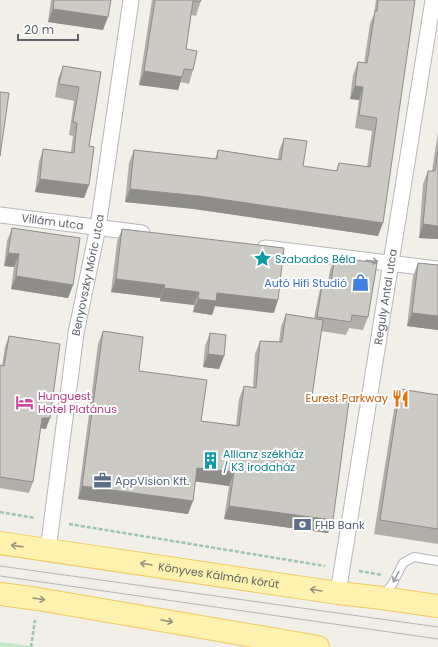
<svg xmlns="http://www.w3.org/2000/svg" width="438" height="647" viewBox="0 0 438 647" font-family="Poppins,sans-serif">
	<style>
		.green { fill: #c5e8c5 }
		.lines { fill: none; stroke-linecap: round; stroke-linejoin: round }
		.service-casing { stroke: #b5b8bc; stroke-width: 10 }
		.minor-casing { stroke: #b5b8bc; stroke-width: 17 }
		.primary-casing { stroke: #f2c960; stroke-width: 24 }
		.path { stroke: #9cc7a9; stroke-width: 2.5; stroke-dasharray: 4 2; stroke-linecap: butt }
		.service { stroke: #fff; stroke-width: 8 }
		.minor { stroke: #fff; stroke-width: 15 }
		.primary { stroke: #fff2af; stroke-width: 22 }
		.tram { stroke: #b6b7b8; stroke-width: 1 }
		.wall { fill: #afaea9 }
		.shaded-wall { fill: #8f8d8a }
		.building { fill: #cccac5; stroke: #8f8d8a }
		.oneway { stroke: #979a9d }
		.oneway2 { stroke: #979581 }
		.labels { text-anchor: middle; stroke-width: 4; stroke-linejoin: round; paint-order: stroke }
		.street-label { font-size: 11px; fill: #5f6368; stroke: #fff }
		.culture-label { font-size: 11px; fill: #0d838f; stroke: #fff; text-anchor: start }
		.shop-label { font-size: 11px; fill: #366cbe; stroke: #fff; text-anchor: end }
		.hotel-label { font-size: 11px; fill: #b23c85; stroke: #fff; text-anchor: start }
		.food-label { font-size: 11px; fill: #c56008; stroke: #fff; text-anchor: end }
		.service-label { font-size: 11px; fill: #4e5e75; stroke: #fff; text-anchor: start }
	</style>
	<rect width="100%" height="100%" fill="#f1efe8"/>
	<path class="green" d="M0,642L38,647H0Z"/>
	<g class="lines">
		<defs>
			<path id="service" d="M383,596L393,583L403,563L414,557L438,561"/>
			<g id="minor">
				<path id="s1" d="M0,215L142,233"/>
				<path d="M265,248L438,269"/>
				<path id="s2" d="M48,550L76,333L98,227L131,0"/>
				<path id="s3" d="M338,593L433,0"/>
			</g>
			<g id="primary">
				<path id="s4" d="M0,543L338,593L382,598L438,606"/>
				<path d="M0,594L38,599L318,647"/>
			</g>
		</defs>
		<use href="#service" class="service-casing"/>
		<use href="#minor" class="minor-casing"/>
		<use href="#primary" class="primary-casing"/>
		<path class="path" d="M0,512L35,518
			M69,524L325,566
			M359,571L382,575
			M31,647L35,620"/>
		<use href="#service" class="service"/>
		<use href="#minor" class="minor"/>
		<use href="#primary" class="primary"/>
		<path class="tram" d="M0,566L438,627
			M0,576L438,639"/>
	</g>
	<path class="wall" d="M51,0H111L103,30L48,22Z
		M152,0H201L196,16L191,15L186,49L193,70L189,84L180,82L178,90L139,85Z
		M376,0H415L378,236L194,209L125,202L129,163L134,150L215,159L218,150L278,159L279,151L284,138L303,166L336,171L339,163L367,167L372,131L355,128L359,100L350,99L353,75L358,62L364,63L370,24L374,14Z
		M63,66L101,72L89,146V185L84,198L35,192L39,162L43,149L71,152L73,136L69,135L74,101L55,97L58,79Z
		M438,132V239L419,238L423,184L428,171H432Z
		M12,228L73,285L68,298L11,289L14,267L4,266L7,241Z
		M122,229L274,313L215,306L212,315L193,312L194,305L160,301V298L111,292L117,242Z
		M335,257L368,317L363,330L349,328L346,335L321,331L312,396L333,520L328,533L224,519L229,486L195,481L188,514L78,499L98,344L103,331L139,371L201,421L236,425L239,399L244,386L253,387L255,354L260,341L279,342L281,327L286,314L314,318L319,293L323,280L328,281L330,270Z
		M418,263L438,265V330L407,326L413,276Z
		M210,333L224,356L219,369L203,367L205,346Z
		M9,336L46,429L41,428L33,482L29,493L0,488V365L2,366L5,347Z
		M400,389L438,395V544L374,534L395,403Z"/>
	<path class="shaded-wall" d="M53,9L108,17L103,30L48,22Z
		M144,71L182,77L178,90L139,85Z
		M355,86L363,87L359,100L350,99Z
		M40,179L89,185L84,198L35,192Z
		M130,189L199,196L383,223L378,236L194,209L125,202Z
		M423,224L438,226V239L419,238Z
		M8,253L19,254L14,267L4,266Z
		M16,276L73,285L68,298L11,289Z
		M116,279L165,285L160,298L111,292Z
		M164,288L199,292L194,305L160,301Z
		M217,293L278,300L274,313L215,306L212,315L193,312L198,299Z
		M412,313L438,316V330L407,326Z
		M208,354L224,356L219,369L203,367Z
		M42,418H50L46,429L38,428Z
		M197,468L234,472L229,486L192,481Z
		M82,486L193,501L188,514L78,499Z
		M229,506L333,520L328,533L224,519Z"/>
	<path class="building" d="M54,0H111L108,17L53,9Z
		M155,0H201L200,2L193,1L186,49L197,51L193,70L184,69L182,77L144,71Z
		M378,0H415L383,223L199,196L130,189L134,150L217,159L218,150L281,160L284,138L307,141L303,166L337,171L339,163L370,167L377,118L359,115L363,87L355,86L358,62L367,63L375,11H377Z
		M63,66L101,72L89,146L94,147L89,185L40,179L43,149L74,153L77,123L73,122L79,87L59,84Z
		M0,92L9,93L0,156Z
		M438,150V226L423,224L428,171H435Z
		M12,228L80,238L73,285L16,276L19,254L8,253Z
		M122,229L284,248L278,300L217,293L216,301L198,299L199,292L164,288L165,285L116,279Z
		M335,257L377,263L368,317L352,315L351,322L317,317L323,280L331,281Z
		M418,263L438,265V316L412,313Z
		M286,314L323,320L312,396L349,401L333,520L229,506L234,472L197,468L193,501L82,486L103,331L143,337L139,371L207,380L201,421L239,426L244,386L256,388L260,341L282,342Z
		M210,333L226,335L224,356L208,354Z
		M9,336L60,344L50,418H42L33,482L0,477V365L4,366Z
		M400,389L438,395V529L380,520Z"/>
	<defs><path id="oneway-shaft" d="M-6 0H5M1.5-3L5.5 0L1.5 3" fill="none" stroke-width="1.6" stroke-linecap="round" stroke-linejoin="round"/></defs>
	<g class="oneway">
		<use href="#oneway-shaft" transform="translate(372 261) rotate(7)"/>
		<use href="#oneway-shaft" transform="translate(396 577) rotate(118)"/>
	</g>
	<g class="oneway2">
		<use href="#oneway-shaft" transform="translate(17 546) rotate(-172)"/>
		<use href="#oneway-shaft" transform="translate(146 564) rotate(-171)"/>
		<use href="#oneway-shaft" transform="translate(316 590) rotate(-171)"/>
		<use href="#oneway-shaft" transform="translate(39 599) rotate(9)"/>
		<use href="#oneway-shaft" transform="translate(167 621) rotate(10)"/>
	</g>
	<defs>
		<symbol id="sight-bare" viewBox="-9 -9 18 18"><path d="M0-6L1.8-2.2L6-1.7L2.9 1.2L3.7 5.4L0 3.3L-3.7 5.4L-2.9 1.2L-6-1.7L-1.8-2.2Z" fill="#0f9aa8" stroke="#fff" stroke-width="2.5" paint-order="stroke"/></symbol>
		<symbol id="shop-bare" viewBox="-9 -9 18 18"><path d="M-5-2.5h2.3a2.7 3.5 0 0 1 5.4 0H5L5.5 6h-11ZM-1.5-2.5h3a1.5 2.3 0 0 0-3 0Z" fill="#3f7fe0" stroke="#fff" stroke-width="2.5" paint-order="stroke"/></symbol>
		<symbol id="restaurant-bare" viewBox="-9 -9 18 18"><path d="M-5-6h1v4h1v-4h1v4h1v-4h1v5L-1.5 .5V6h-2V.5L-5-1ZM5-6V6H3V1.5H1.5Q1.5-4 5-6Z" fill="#e8710a" stroke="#fff" stroke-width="2.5" paint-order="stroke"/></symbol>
		<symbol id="hotel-bare" viewBox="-9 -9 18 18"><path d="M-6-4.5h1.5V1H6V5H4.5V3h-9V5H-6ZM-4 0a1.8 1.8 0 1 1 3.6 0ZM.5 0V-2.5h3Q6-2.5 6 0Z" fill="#d1479c" stroke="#fff" stroke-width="2.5" paint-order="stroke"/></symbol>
		<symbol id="building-bare" viewBox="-9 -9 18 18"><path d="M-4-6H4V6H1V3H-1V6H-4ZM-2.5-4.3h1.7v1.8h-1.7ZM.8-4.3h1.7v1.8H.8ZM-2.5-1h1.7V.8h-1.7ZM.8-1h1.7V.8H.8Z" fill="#0f9aa8" stroke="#fff" stroke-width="2.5" paint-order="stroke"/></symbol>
		<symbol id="office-bare" viewBox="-9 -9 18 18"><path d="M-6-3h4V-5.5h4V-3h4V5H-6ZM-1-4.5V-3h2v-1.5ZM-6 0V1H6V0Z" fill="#5c6f8a" stroke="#fff" stroke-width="2.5" paint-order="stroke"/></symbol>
		<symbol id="bank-bare" viewBox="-9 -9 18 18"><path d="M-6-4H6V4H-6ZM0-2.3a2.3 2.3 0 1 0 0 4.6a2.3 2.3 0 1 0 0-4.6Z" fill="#5c6f8a" stroke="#fff" stroke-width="2.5" paint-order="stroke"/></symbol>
	</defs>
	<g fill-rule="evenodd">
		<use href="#sight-bare" x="250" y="246" width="25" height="25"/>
		<use href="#shop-bare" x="348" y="270" width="25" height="25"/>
		<use href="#restaurant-bare" x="388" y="386" width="25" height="25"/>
		<use href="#hotel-bare" x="12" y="390" width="25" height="25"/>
		<use href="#building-bare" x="198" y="448" width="25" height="25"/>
		<use href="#office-bare" x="90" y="468" width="25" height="25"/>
		<use href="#bank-bare" x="290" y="512" width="25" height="25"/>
	</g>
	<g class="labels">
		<g class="street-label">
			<text dy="4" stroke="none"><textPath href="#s1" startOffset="53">Villám utca</textPath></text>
			<text dy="4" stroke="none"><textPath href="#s2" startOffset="278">Benyovszky Móric utca</textPath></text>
			<text dy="4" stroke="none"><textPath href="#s3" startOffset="300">Reguly Antal utca</textPath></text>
			<text dy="4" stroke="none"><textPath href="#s4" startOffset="221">Könyves Kálmán körút</textPath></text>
		</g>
		<g class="culture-label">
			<text x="275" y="263">Szabados Béla</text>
			<text x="223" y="458">Allianz székház<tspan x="223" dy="13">/ K3 irodaház</tspan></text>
		</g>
		<g class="shop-label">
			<text x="347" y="287">Autó Hifi Studió</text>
		</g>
		<g class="hotel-label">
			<text x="38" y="400">Hunguest<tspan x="38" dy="13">Hotel Platánus</tspan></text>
		</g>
		<g class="food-label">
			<text x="388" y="402">Eurest Parkway</text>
		</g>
		<g class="service-label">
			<text x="115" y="485">AppVision Kft.</text>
			<text x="315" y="529">FHB Bank</text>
		</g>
	</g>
	<path d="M18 34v6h60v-6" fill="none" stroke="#5f6368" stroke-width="2"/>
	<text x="24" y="34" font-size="12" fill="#5f6368" stroke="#ffffff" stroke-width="3" paint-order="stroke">20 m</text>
</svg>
